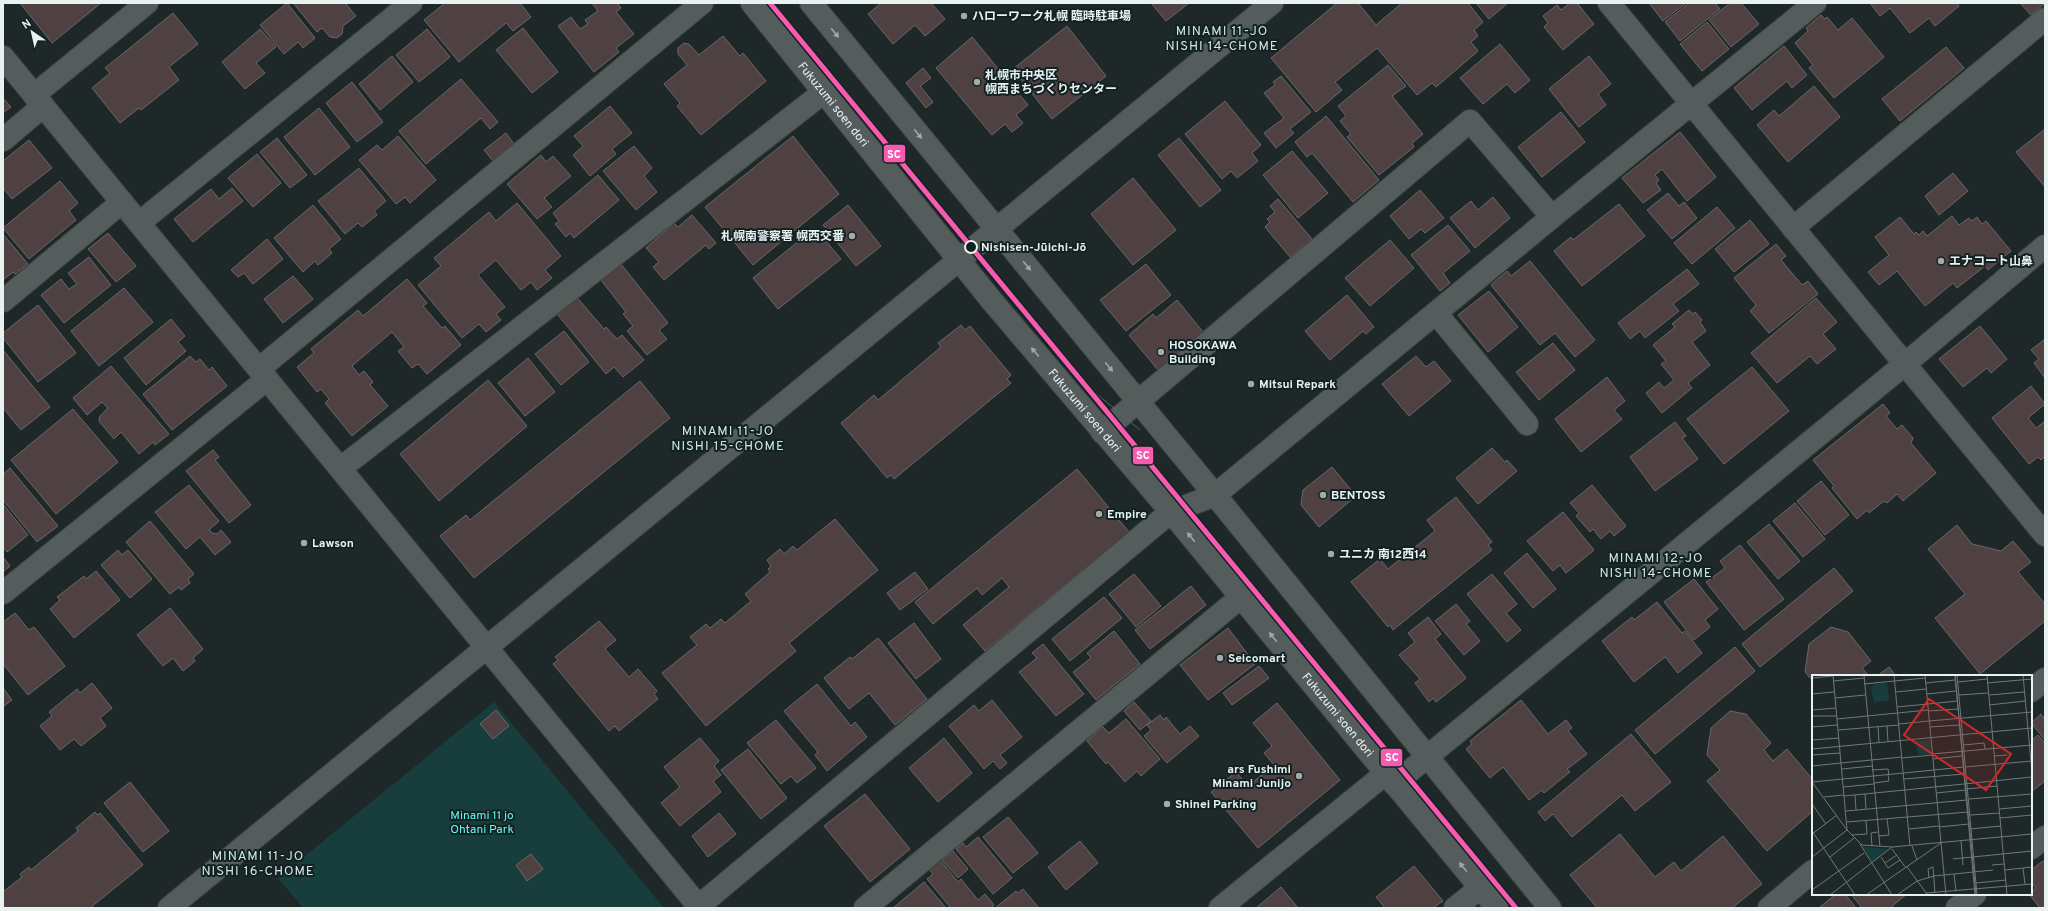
<svg xmlns="http://www.w3.org/2000/svg" width="2048" height="911" viewBox="0 0 2048 911" font-family="Overpass,'Noto Sans JP',sans-serif">
	<style>
		.green { fill: #173d3c }
		.building { fill: #4f4141; stroke: #686868 }
		.lines { fill: none; stroke-linecap: round; stroke-linejoin: round }
		.minor-casing { stroke: #3d4545; stroke-width: 24 }
		.minor { stroke: #555d5c; stroke-width: 22 }
		.tram { stroke: #5b6262; stroke-width: 1 }
		.tram-1-casing { stroke: #122222; stroke-width: 8 }
		.tram-1 { stroke: #f75aaf; stroke-width: 5 }
		.oneway { fill: #9ea8a6 }
		.poi-dot { fill: #a1abab; stroke: #122222; stroke-width: 1.5 }
		.stop-dot { fill: #122222; stroke: #e7f2f1; stroke-width: 2 }
		.labels { text-anchor: middle; stroke-width: 4; stroke-linejoin: round; paint-order: stroke }
		.poi-label { font-size: 12px; font-weight: bold; fill: #e7f2f1; stroke: #122222; text-anchor: start }
		.street-label { font-size: 12px; fill: #e7f2f1; stroke: #122222 }
		.stop-label { font-size: 12px; font-weight: bold; fill: #e7f2f1; stroke: #122222; text-anchor: start }
		.park-label { font-size: 12px; fill: #64f6f4; stroke: #122222 }
		.neighbourhood-label { font-size: 13px; letter-spacing: 1px; fill: #d2e7e6; stroke: #122222 }
		.inset-road { fill: none; stroke: #6f7978; stroke-width: 1 }
		.view { fill: #d62828; fill-opacity: 0.15; stroke: #d62828; stroke-width: 2 }
		.inset-edge { fill: none; stroke: #e7f2f1; stroke-width: 2 }
		.line-badge { stroke: #122222; stroke-width: 1.5 }
		.badge-label { font-size: 11px; text-anchor: middle; font-weight: bold; fill: #fff }
	</style>
	<rect width="100%" height="100%" fill="#1f2828"/>
	<path class="green" d="M494,702L664,908H303L278,878Z"/>
	<path class="building" d="M20,3H101L52,43Z
		M287,3L315,38L303,48L298,42L284,54L260,25Z
		M293,3H345L356,16L343,26L342,34L337,38L330,37L322,28L317,32Z
		M445,3H520L531,17L513,31L506,23L459,62L424,20Z
		M592,3H617L621,8L616,12L634,34L616,48L619,52L594,72L558,26L571,17L580,29L588,24L585,20L598,11Z
		M881,3H931L945,19L925,36L915,25L893,44L868,14Z
		M1151,3H1189L1166,21Z
		M1337,3H1358L1376,25L1402,3H1468L1483,22L1474,30L1478,36L1471,42L1478,51L1436,87L1432,83L1417,95L1377,48L1335,82L1342,90L1316,112L1271,58Z
		M1476,3H1508L1489,19Z
		M1570,3H1577L1594,24L1563,50L1544,27L1548,23L1543,16L1557,5L1561,10Z
		M1649,3H1686L1663,21Z
		M1689,3H1715L1720,9L1680,41L1665,22Z
		M1730,3H1741L1759,24L1731,47L1709,20Z
		M1870,3H1957L1959,6L1935,26L1929,18L1910,33L1890,8L1880,16Z
		M2020,3H2045L2031,15Z
		M173,13L198,44L169,67L179,80L141,110L139,108L120,123L92,88L110,73L105,68Z
		M1821,15L1825,19L1827,17L1838,30L1852,18L1884,57L1834,98L1809,68L1813,65L1795,43L1808,31L1806,28Z
		M1707,22L1729,49L1702,71L1680,44Z
		M1067,26L1106,76L1052,119L1013,69Z
		M523,28L558,72L532,93L496,50Z
		M260,29L276,47L256,63L265,73L245,89L222,62Z
		M427,29L450,57L419,82L396,55Z
		M723,36L740,56L743,53L766,81L701,135L677,106L680,103L664,84L687,65L678,54V48L684,43L689,44L699,55Z
		M972,37L1028,105L1016,115L1023,123L1012,132L1005,124L992,135L936,68Z
		M1500,44L1530,80L1515,93L1507,84L1483,104L1460,78Z
		M1784,46L1807,75L1792,88L1787,81L1752,110L1734,88Z
		M1946,47L1964,68L1900,121L1882,99Z
		M392,56L413,82L380,110L359,84Z
		M1589,56L1611,84L1598,94L1606,105L1579,127L1549,89Z
		M1388,65L1406,86L1392,96L1423,134L1412,143L1414,147L1379,175L1347,137L1351,134L1340,121L1346,116L1338,106Z
		M923,68L931,78L920,86L933,102L926,108L906,83Z
		M1281,76L1311,112L1290,129L1294,133L1276,148L1264,133L1284,118L1264,93L1275,85L1273,82Z
		M461,79L498,122L490,129L481,118L426,164L399,131Z
		M352,82L383,122L357,142L326,103Z
		M1814,86L1840,117L1788,162L1757,125L1774,110L1779,116Z
		M3,98L11,107L3,113Z
		M1225,101L1261,145L1252,153L1258,161L1237,178L1231,171L1222,179L1185,134Z
		M610,106L632,133L612,149L616,154L590,176L573,155L583,146L574,136Z
		M319,108L350,147L315,175L284,137Z
		M1561,112L1585,142L1542,177L1518,147Z
		M1326,116L1379,180L1353,202L1312,153L1307,157L1295,142Z
		M2045,129V187L2016,152Z
		M1680,132L1716,177L1687,201L1662,169L1655,175L1659,180L1656,183L1661,190L1643,203L1622,178Z
		M506,133L514,144L493,161L484,150Z
		M398,136L436,180L410,203L405,197L396,204L359,160L377,145L382,150Z
		M793,136L839,194L753,265L705,207Z
		M277,138L307,175L290,188L260,152Z
		M1179,138L1221,190L1200,207L1158,155Z
		M29,140L52,168L12,199L3,188V161Z
		M634,146L652,168L644,176L657,192L636,210L603,171Z
		M1292,151L1328,193L1298,218L1263,175Z
		M257,154L281,183L253,207L228,178Z
		M541,155L546,162L553,156L571,176L544,198L552,207L537,219L507,184Z
		M359,168L386,201L374,211L377,215L362,227L358,223L345,234L318,201Z
		M1953,173L1968,191L1939,215L1925,196Z
		M598,175L619,200L574,238L570,233L566,237L555,224L559,221L553,213Z
		M1133,178L1176,230L1133,265L1091,214Z
		M60,181L78,203L69,211L76,220L29,259L3,228Z
		M232,188L243,201L193,242L174,219L211,189L219,199Z
		M1420,190L1444,218L1425,233L1421,229L1409,239L1390,216Z
		M1668,193L1679,206L1684,202L1697,218L1672,239L1647,210Z
		M1493,197L1510,218L1475,248L1450,218L1471,201L1478,210Z
		M1278,199L1312,239L1290,257L1265,227L1270,222L1267,219L1275,212L1270,206Z
		M517,203L561,256L545,270L552,278L537,290L531,282L521,290L496,260L478,275L505,307L496,314L501,320L486,332L479,324L462,338L418,285L441,266L434,258L489,212L496,221Z
		M1619,204L1645,236L1582,286L1554,251L1571,237L1573,240Z
		M313,205L341,239L329,249L332,253L318,265L315,261L303,272L274,238Z
		M848,205L881,246L856,266L823,225Z
		M1717,207L1735,228L1692,264L1674,243Z
		M692,215L716,243L709,249L706,245L664,280L653,267L659,262L646,248L674,223L678,227Z
		M1952,216L1959,225L1969,218L1972,221L1977,217L1982,224L1986,221L2011,251L1988,270L1985,266L1957,288L1953,283L1925,306L1897,271L1879,285L1868,272L1889,255L1875,237L1900,217L1914,234L1916,232L1919,235L1923,231L1927,236Z
		M1750,220L1769,244L1734,272L1715,249Z
		M1448,225L1470,251L1443,273L1450,283L1440,291L1411,255Z
		M815,228L841,259L778,309L753,278Z
		M108,233L136,266L116,282L88,249Z
		M3,234L28,264L15,274L13,272L3,280Z
		M267,239L283,259L253,284L244,273L238,277L231,270Z
		M1390,240L1414,268L1370,306L1345,278Z
		M1776,244L1786,256L1781,260L1802,285L1808,281L1818,294L1769,333L1750,311L1756,305L1734,278Z
		M89,257L111,285L64,323L41,295L61,279L69,289L77,284L68,273Z
		M617,259L668,323L659,330L667,339L647,355L627,331L633,326L623,314L626,312L597,275Z
		M1530,261L1595,340L1575,357L1555,333L1540,345L1491,285L1507,271L1511,276Z
		M1146,264L1171,295L1126,331L1100,300Z
		M1687,269L1699,284L1673,304L1679,311L1645,338L1640,331L1630,339L1618,323Z
		M293,276L313,299L283,323L264,299Z
		M407,279L427,303L423,306L442,328L445,326L461,345L427,374L418,364L412,368L398,351L404,347L392,332L352,366L359,375L364,371L373,382L370,385L388,406L352,436L325,403L329,399L321,389L317,392L297,367L314,353L311,349L358,310L363,316Z
		M124,288L153,322L99,366L71,331Z
		M1489,291L1518,327L1488,352L1458,315Z
		M574,294L604,329L606,327L617,339L622,335L644,360L623,377L614,367L606,374L554,310Z
		M1347,295L1374,327L1366,334L1363,331L1330,360L1305,331Z
		M1816,298L1837,322L1823,334L1836,349L1817,364L1810,356L1777,383L1751,353Z
		M1177,300L1203,332L1158,370L1129,335L1153,314L1156,318Z
		M38,305L76,353L38,382L3,338V333Z
		M1689,310L1693,314L1695,312L1702,320L1700,322L1706,331L1692,342L1710,365L1688,383L1692,388L1662,413L1646,393L1659,382L1664,388L1674,380L1661,364L1666,361L1653,345L1675,327L1672,324Z
		M171,319L185,336L178,342L186,351L146,385L124,358Z
		M961,325L965,330L970,326L1011,375L1007,379L1011,383L894,479L891,475L887,478L841,423L874,395L878,400L941,347L938,343Z
		M1980,326L2007,359L1991,373L1987,368L1963,387L1939,359Z
		M564,331L589,362L561,385L535,354Z
		M2045,339V378L2034,363L2039,359L2031,350Z
		M1553,343L1575,370L1539,400L1516,372Z
		M3,350L50,407L21,430L3,408Z
		M190,356L196,362L200,359L209,370L212,367L227,386L172,430L143,394Z
		M1416,356L1426,367L1434,361L1451,381L1409,416L1382,384Z
		M528,358L555,392L525,416L498,383Z
		M111,366L169,434L155,445L153,442L139,454L121,432L114,439L99,421L100,416L108,408L102,402L87,415L73,398Z
		M1752,367L1789,411L1724,464L1687,419Z
		M1607,377L1625,401L1614,410L1622,419L1581,452L1555,419Z
		M488,380L527,426L439,501L400,454Z
		M640,381L670,418L474,578L440,536L466,515L470,520Z
		M2031,386L2045,404L2028,418L2036,428L2045,421V456L2041,460L2038,457L2029,464L1992,418Z
		M1883,404L1890,413L1886,416L1897,429L1902,425L1913,438L1911,443L1936,473L1903,501L1897,494L1887,503L1884,501L1869,513L1867,510L1857,519L1832,488L1834,486L1813,460Z
		M73,409L118,462L56,514L11,460Z
		M1675,422L1686,436L1682,438L1698,459L1655,491L1630,457Z
		M1492,448L1505,462L1507,460L1517,471L1478,504L1456,478Z
		M213,450L219,457L215,460L251,505L229,523L186,471Z
		M1332,467L1356,496L1319,527L1301,505L1303,490Z
		M10,468L58,526L37,542L3,500V474Z
		M1077,469L1129,532L985,651L963,625L1009,587L1002,578L982,595L977,588L933,624L915,602Z
		M1821,481L1849,515L1825,535L1797,501Z
		M189,485L219,521L209,530L212,533L217,534L221,530L231,542L215,555L200,537L186,549L155,512Z
		M1592,485L1626,526L1614,536L1610,531L1601,539L1593,529L1590,532L1576,516L1579,513L1570,503Z
		M1456,497L1492,542L1488,545L1492,550L1393,630L1390,625L1388,627L1351,582L1380,559L1388,569L1435,531L1427,520Z
		M1795,503L1825,539L1803,557L1773,521Z
		M3,504L28,535L7,552L3,547Z
		M1563,512L1594,550L1566,573L1560,565L1553,571L1527,541Z
		M835,519L878,570L789,643L796,651L706,726L662,673L697,645L690,637L706,624L710,628L721,619L725,623L751,601L745,594L770,572L768,569L771,566L767,560L780,549L784,554L793,546L797,550Z
		M150,521L194,574L188,579L190,583L181,590L179,587L170,594L126,542Z
		M1769,524L1800,561L1778,579L1747,542Z
		M1957,525L1972,544L2001,551L2013,541L2031,562L2018,572L2045,604V621L1980,674L1935,618L1965,594L1928,549Z
		M1740,545L1784,599L1744,630L1706,582L1725,568L1720,561Z
		M118,550L122,555L128,550L152,579L130,598L101,565Z
		M1527,553L1556,589L1533,608L1504,573Z
		M3,557L10,566L3,572Z
		M1834,568L1853,591L1760,667L1742,644Z
		M96,571L120,600L74,638L50,609L60,600L57,597L84,576L86,579Z
		M915,572L928,589L900,610L887,593Z
		M1134,574L1161,606L1136,627L1109,594Z
		M1492,574L1517,604L1506,613L1521,630L1507,642L1467,594Z
		M1694,579L1718,609L1705,620L1710,627L1694,640L1664,602Z
		M1191,586L1206,605L1150,649L1135,630Z
		M1104,597L1122,618L1070,661L1052,639Z
		M1657,602L1682,633L1685,631L1702,653L1678,673L1665,657L1634,682L1602,641L1632,617L1634,620Z
		M1456,604L1470,621L1466,624L1480,641L1464,655L1435,621Z
		M170,608L203,649L193,658L195,661L183,671L173,658L163,666L137,635Z
		M15,613L29,630L34,627L65,666L28,695L3,664V622Z
		M1428,617L1441,634L1435,639L1466,678L1436,702L1433,698L1429,702L1415,683L1420,679L1399,655L1415,642L1408,633Z
		M599,621L616,640L605,649L629,677L638,669L657,691L654,694L658,699L619,731L615,726L609,731L553,664L558,660L555,657Z
		M914,623L941,659L916,679L888,643Z
		M1831,627L1848,632L1871,661L1862,668L1869,676H1813V681L1805,672L1809,644Z
		M1228,628L1255,664L1208,700L1180,665Z
		M1114,631L1140,664L1096,700L1073,672L1091,658L1087,653Z
		M878,638L927,699L895,725L869,693L849,709L824,678L850,657L852,659Z
		M1043,644L1084,694L1056,716L1019,672L1037,658L1032,653Z
		M1735,647L1755,671L1655,754L1635,730Z
		M1259,666L1269,678L1232,705L1223,693Z
		M1889,667L1896,676H1877Z
		M92,683L112,708L100,718L106,726L81,746L74,739L60,750L40,726L52,716L49,712L77,689L80,693Z
		M817,684L851,726L855,722L867,737L827,771L815,755L818,752L784,711Z
		M3,688L12,700L3,707Z
		M992,700L1022,737L1000,755L1007,763L1000,769L993,761L984,769L949,726L974,705L979,711Z
		M1521,700L1548,734L1566,720L1572,728L1568,731L1587,754L1567,769L1570,772L1544,793L1542,790L1529,800L1503,767L1490,778L1466,749L1472,744L1470,741Z
		M1134,702L1151,721L1140,730L1124,711Z
		M1277,703L1340,780L1258,848L1211,792L1236,772L1248,786L1274,765L1264,753L1272,746L1253,723Z
		M496,710L509,726L493,739L480,724Z
		M1730,711L1746,714L1771,743L1764,750L1773,761L1787,749L1813,780V811L1767,851L1707,781L1720,770L1707,755L1711,728Z
		M2041,714L2045,720V740L2031,723Z
		M1160,715L1164,720L1166,717L1180,734L1190,726L1199,736L1167,763L1144,736L1151,730L1147,725Z
		M1126,719L1160,759L1141,776L1137,771L1125,782L1108,762L1106,764L1087,741L1103,727L1109,733Z
		M776,720L816,768L797,783L791,776L781,784L747,743Z
		M1631,734L1671,782L1635,811L1622,795L1572,837L1553,814L1545,821L1538,812Z
		M2038,735L2045,743V781L2031,792V741Z
		M700,738L719,761L714,766L721,775L713,781L721,792L680,826L661,803L680,787L664,767Z
		M944,738L972,773L938,802L909,768Z
		M748,749L787,798L761,819L721,770Z
		M130,782L169,831L143,852L104,803Z
		M865,794L910,849L870,882L824,826Z
		M95,812L98,815L100,813L143,865L90,908H3V890L4,891L22,877L20,874L29,867L31,870L78,831L76,828Z
		M719,813L736,834L708,857L692,836Z
		M1008,817L1038,853L1013,873L983,837Z
		M1620,834L1655,877L1674,862L1681,871L1723,836L1762,884L1732,908H1597L1570,875Z
		M978,837L1012,878L993,894L956,849L963,843L966,847Z
		M1080,841L1098,863L1066,890L1048,867Z
		M953,851L968,869L958,878L942,860Z
		M531,854L543,869L527,881L516,865Z
		M940,860L958,882L961,879L978,900L985,894L994,905L991,908H951L927,879L933,874L929,869Z
		M2043,861L2045,864V908H2040L2029,894L2036,888L2031,882V870Z
		M1414,866L1443,901L1433,908H1385L1376,897Z
		M924,882L946,908H893Z
		M1281,887L1298,908H1256Z
		M1023,889L1039,908H995L1016,891L1018,893Z
		M1836,894H1845L1856,908H1822L1820,907Z
		M1851,894H1907L1890,908H1862Z"/>
	<g class="lines">
		<defs>
			<g id="minor">
				<path id="s1" d="M752,3L992,301L1171,512L1497,908"/>
				<path d="M811,3L1215,495L1550,908"/>
				<path d="M1609,3L2045,535"/>
				<path d="M3,57L700,908"/>
				<path d="M34,95L147,3"/>
				<path d="M3,140L43,106"/>
				<path d="M139,223L411,3"/>
				<path d="M1793,228L2045,19"/>
				<path d="M3,301L122,202"/>
				<path d="M1436,313L1527,424"/>
				<path d="M259,369L702,3"/>
				<path d="M1102,432L1470,121L1552,217"/>
				<path d="M341,468L824,92"/>
				<path d="M3,593L267,379"/>
				<path d="M2031,691L2045,679"/>
				<path d="M1394,784L1905,364L2045,246"/>
				<path d="M2031,848L2045,837"/>
				<path d="M699,906L1155,525L1171,512L1215,495L1552,217L1815,3"/>
				<path d="M169,908L1272,3"/>
				<path d="M865,908L1241,597"/>
				<path d="M1220,908L1385,774"/>
				<path d="M1455,908L1480,888"/>
				<path d="M1769,908L1813,871"/>
				<path d="M1957,908L1975,894"/>
			</g>
		</defs>
		<use href="#minor" class="minor-casing"/>
		<use href="#minor" class="minor"/>
		<path class="tram" d="M1080,380L1140,430"/>
		<defs>
			<path id="tram-1" d="M770,3L1516,908"/>
		</defs>
		<use href="#tram-1" class="tram-1-casing"/>
		<use href="#tram-1" class="tram-1"/>
	</g>
	<defs><path id="oneway-solid" d="M-6-.8H1V-3.2L6.5 0L1 3.2V.8H-6Z"/></defs>
	<g class="oneway">
		<use href="#oneway-solid" transform="translate(835 33) rotate(51)"/>
		<use href="#oneway-solid" transform="translate(918 134) rotate(51)"/>
		<use href="#oneway-solid" transform="translate(1027 266) rotate(51)"/>
		<use href="#oneway-solid" transform="translate(1035 352) rotate(-130)"/>
		<use href="#oneway-solid" transform="translate(1109 367) rotate(51)"/>
		<use href="#oneway-solid" transform="translate(1191 537) rotate(-129)"/>
		<use href="#oneway-solid" transform="translate(1273 637) rotate(-129)"/>
		<use href="#oneway-solid" transform="translate(1463 867) rotate(-130)"/>
	</g>
	<g class="poi-dot">
		<circle cx="964" cy="16" r="4"/>
		<circle cx="977" cy="82" r="4"/>
		<circle cx="852" cy="236" r="4"/>
		<circle cx="1941" cy="261" r="4"/>
		<circle cx="1161" cy="352" r="4"/>
		<circle cx="1251" cy="384" r="4"/>
		<circle cx="1323" cy="495" r="4"/>
		<circle cx="1099" cy="514" r="4"/>
		<circle cx="304" cy="543" r="4"/>
		<circle cx="1331" cy="554" r="4"/>
		<circle cx="1220" cy="658" r="4"/>
		<circle cx="1299" cy="776" r="4"/>
		<circle cx="1167" cy="804" r="4"/>
	</g>
	<circle class="stop-dot" cx="971" cy="247" r="6"/>
	<g class="labels">
		<g class="poi-label">
			<text x="972" y="20">ハローワーク札幌 臨時駐車場</text>
			<text x="985" y="79">札幌市中央区<tspan x="985" dy="14">幌西まちづくりセンター</tspan></text>
			<text x="844" y="240" text-anchor="end">札幌南警察署 幌西交番</text>
			<text x="1949" y="265">エナコート山鼻</text>
			<text x="1169" y="349">HOSOKAWA<tspan x="1169" dy="14">Building</tspan></text>
			<text x="1259" y="388">Mitsui Repark</text>
			<text x="1331" y="499">BENTOSS</text>
			<text x="1107" y="518">Empire</text>
			<text x="312" y="547">Lawson</text>
			<text x="1339" y="558">ユニカ 南12西14</text>
			<text x="1228" y="662">Seicomart</text>
			<text x="1291" y="773" text-anchor="end">ars Fushimi<tspan x="1291" dy="14">Minami Junijo</tspan></text>
			<text x="1175" y="808">Shinei Parking</text>
		</g>
		<g class="street-label">
			<text dy="4" stroke="none"><textPath href="#s1" startOffset="130">Fukuzumi soen dori</textPath></text>
			<text dy="4" stroke="none"><textPath href="#s1" startOffset="526">Fukuzumi soen dori</textPath></text>
			<text dy="4" stroke="none"><textPath href="#s1" startOffset="922">Fukuzumi soen dori</textPath></text>
		</g>
		<g class="stop-label">
			<text x="981" y="251">Nishisen-Jūichi-Jō</text>
		</g>
		<g class="park-label">
			<text x="482" y="819">Minami 11 jo<tspan x="482" dy="14">Ohtani Park</tspan></text>
		</g>
		<g class="neighbourhood-label">
			<text x="1222" y="35">MINAMI 11-JO<tspan x="1222" dy="15">NISHI 14-CHOME</tspan></text>
			<text x="728" y="435">MINAMI 11-JO<tspan x="728" dy="15">NISHI 15-CHOME</tspan></text>
			<text x="1656" y="562">MINAMI 12-JO<tspan x="1656" dy="15">NISHI 14-CHOME</tspan></text>
			<text x="258" y="860">MINAMI 11-JO<tspan x="258" dy="15">NISHI 16-CHOME</tspan></text>
		</g>
	</g>
	<g transform="translate(1812 675)">
		<rect width="220" height="220" fill="#1f2828"/>
		<path d="M75,8L77,23L75,26L62,27L59,13L62,9ZM118,65L119,79L106,80L104,66ZM51,172L76,174L60,187Z" fill="#173d3c"/>
		<path class="inset-road" d="M21,0L35,155M52,0L68,172M82,0L98,171M113,0L134,220M143,0L163,220M143,0L164,220M145,0L165,220M175,0L195,220M211,0L220,98M0,3L21,1M21,6L52,3M146,7L175,4M114,8L143,5M175,8L220,4M52,9L113,3M84,17L114,14M0,19L22,17M115,19L144,16M147,20L176,18M177,20L212,17M23,23L53,20M116,29L145,26M177,30L213,26M85,32L116,29M0,35L24,33M116,36L146,34M0,41H25M25,44L116,35M117,46L220,37M87,49L117,46M66,51L67,68M75,51L76,67M0,52L25,50M118,52L147,50M26,55L87,50M0,65L27,63M151,70L172,68L173,74M0,74L220,53M120,79L220,70M0,80L28,78M182,81L195,80M90,83L121,80M121,84L150,81M29,88L90,82M0,91L29,88M153,92L220,86M30,94L60,91M60,95L76,94L77,100M122,95L151,92M31,104L122,95M92,104L152,99M0,107L35,155M0,107L31,104M62,108L77,106L76,100M31,112L62,109M154,114L185,111M93,115L220,102M124,118L154,115M53,119L54,134M43,120L44,135M32,121L93,115M12,122L32,120M157,124L220,119M0,129L14,149M187,134L220,131M34,136L155,125M158,140L188,138M188,143L220,140M35,147L156,137M127,152L157,149M97,154L127,151M158,154L189,151M0,156L43,220M0,159L25,140M40,160L55,159L54,146M67,161L77,160L75,144M149,166L151,190M48,169L80,220M60,171L59,158L66,157M100,171L105,185M80,174L94,193M0,182L35,155L50,170L80,172L220,159M18,182L42,163M69,182L76,193L88,185M141,184L220,176M73,188L85,180M180,190L192,189M95,192L115,219M211,193L213,209M193,195L220,192M142,199L144,216M117,203L116,194L121,192L123,218M164,208L194,205M0,215L52,178M114,218L220,209M18,220L80,172M54,220L129,168M85,220L105,206L122,201L181,195"/>
		<path class="view" d="M117,24L199,79L174,115L92,60Z"/>
		<rect width="220" height="220" class="inset-edge"/>
	</g>
	<g class="line-badge">
		<rect x="883" y="144" width="23" height="19" rx="4" fill="#f75aaf"/>
		<rect x="1132" y="446" width="22" height="19" rx="4" fill="#f75aaf"/>
		<rect x="1380" y="748" width="23" height="19" rx="4" fill="#f75aaf"/>
	</g>
	<g class="badge-label">
		<text x="894" y="158">SC</text>
		<text x="1143" y="459">SC</text>
		<text x="1392" y="761">SC</text>
	</g>
	<rect width="2048" height="911" fill="none" stroke="#e7f2f1" stroke-width="8"/>
	<g transform="translate(32 32) rotate(326)" stroke="#122222" stroke-width="3" paint-order="stroke">
	<path d="M0-3L7 15L0 10L-7 15Z" fill="#e7f2f1"/>
	<text y="-6" font-size="11" font-weight="bold" text-anchor="middle" fill="#e7f2f1">N</text>
	</g>
</svg>
